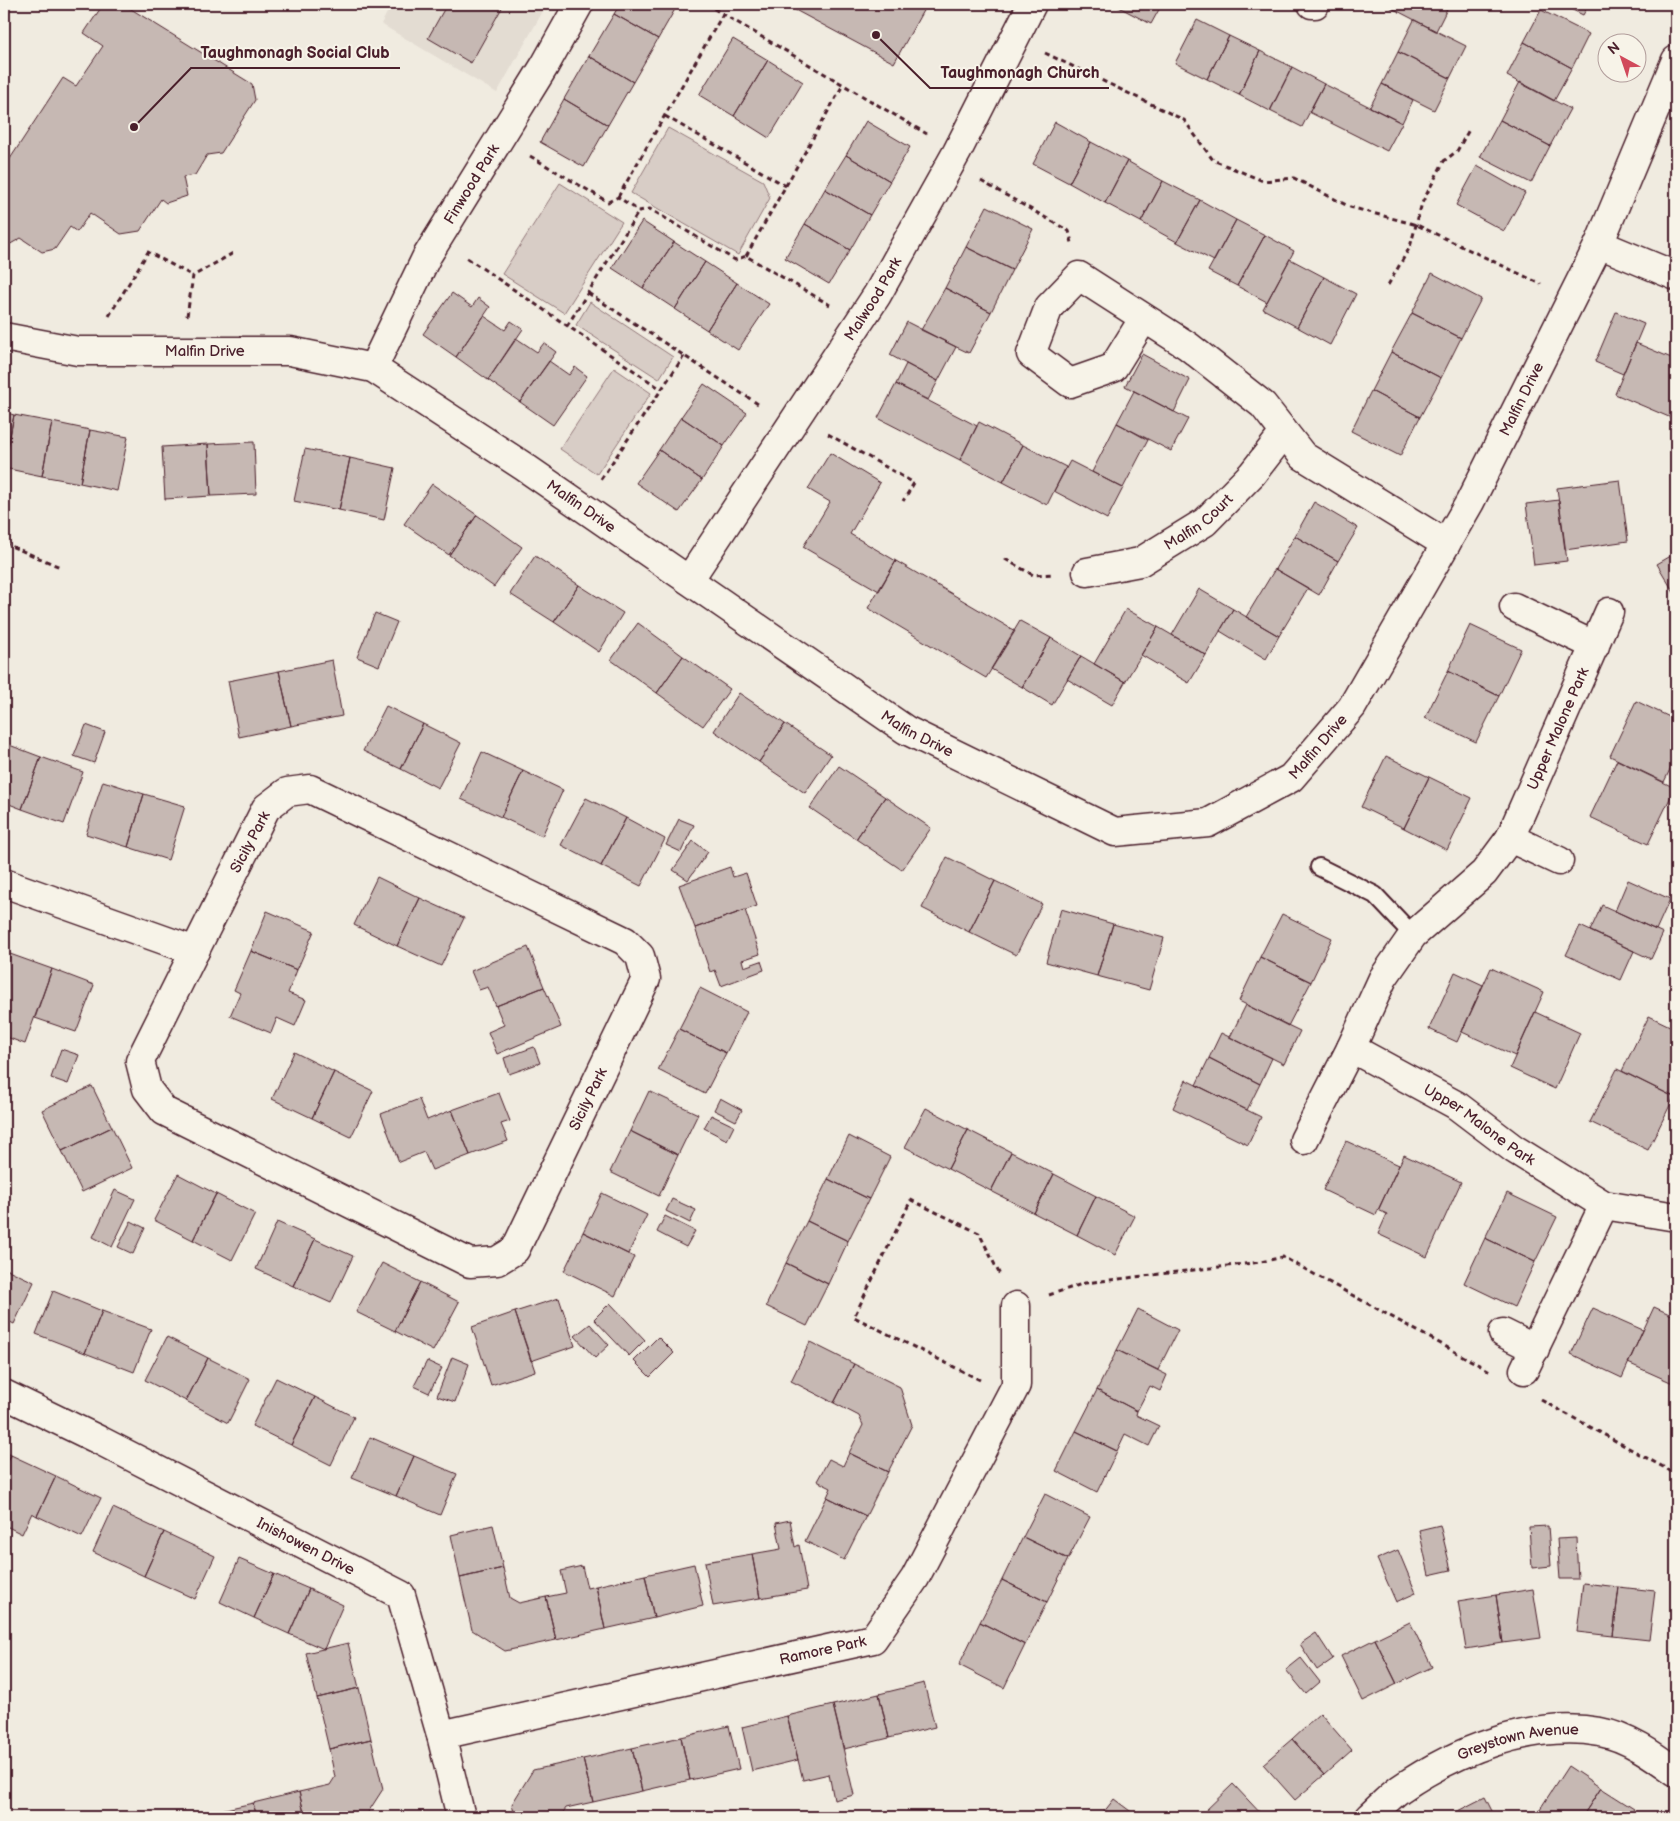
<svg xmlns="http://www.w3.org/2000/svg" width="1680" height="1821" viewBox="0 0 1680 1821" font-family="'Balsamiq Sans',sans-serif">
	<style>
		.built { fill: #e3dcd2 }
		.green { fill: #d8cdc6; stroke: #917678 }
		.building { fill: #c6b8b3; stroke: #4a1f2b }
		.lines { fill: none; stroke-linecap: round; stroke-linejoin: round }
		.lane-casing { stroke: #4a1f2b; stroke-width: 20 }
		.street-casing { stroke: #4a1f2b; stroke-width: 31 }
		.path { stroke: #4a1f2b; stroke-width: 3; stroke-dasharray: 5 4; stroke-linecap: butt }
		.lane { stroke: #f7f3e8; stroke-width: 16 }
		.street { stroke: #f7f3e8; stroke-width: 28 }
		.labels { text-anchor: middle; stroke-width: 4; stroke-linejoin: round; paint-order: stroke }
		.street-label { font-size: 15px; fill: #4a1f2b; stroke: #f7f3e8 }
		.leader { fill: none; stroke: #4a1f2b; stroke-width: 2 }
		.callout-dot { fill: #4a1f2b; stroke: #f7f3e8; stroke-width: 2 }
		.callout-label { font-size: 16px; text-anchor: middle; font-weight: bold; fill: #4a1f2b; stroke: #f7f3e8; stroke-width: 4; stroke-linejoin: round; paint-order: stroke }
	</style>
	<rect width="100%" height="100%" fill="#f0ebe0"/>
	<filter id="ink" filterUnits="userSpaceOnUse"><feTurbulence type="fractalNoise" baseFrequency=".02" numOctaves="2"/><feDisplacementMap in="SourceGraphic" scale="10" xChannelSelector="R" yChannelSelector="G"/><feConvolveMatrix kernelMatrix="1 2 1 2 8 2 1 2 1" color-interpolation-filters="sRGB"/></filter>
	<g filter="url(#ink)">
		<path class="built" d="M392,4H547L497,93L381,24Z"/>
		<path class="green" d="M668,128L763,181L770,198L738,255L631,193Z
			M560,183L622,222L564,313L502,274Z
			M590,302L673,357L659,379L576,325Z
			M614,368L651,393L597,474L560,449Z"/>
		<path class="building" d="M111,4H123L252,84L255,100L221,153L207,155L195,175L183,177L187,196L166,203L161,199L140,231L121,234L90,213L77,232L70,227L55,249L42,252L21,238L7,246L4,245V168L63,78L76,86L103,46L84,33L102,6Z
			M447,4H504L471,63L428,38Z
			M620,4H678L658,39L614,14Z
			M784,4H918L925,7L894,63Z
			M1113,4H1162L1151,24Z
			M1384,4H1437L1447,9L1436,31Z
			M1560,4H1589L1583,15Z
			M1541,10L1589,34L1572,68L1524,42Z
			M614,14L658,39L633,82L589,56Z
			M1197,20L1229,36L1207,79L1175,63Z
			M1414,20L1466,46L1450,78L1398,52Z
			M1229,36L1260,51L1239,95L1207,79Z
			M733,39L768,60L734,116L699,95Z
			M1524,42L1572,68L1554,101L1507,76Z
			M1260,51L1292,67L1270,111L1239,95Z
			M1398,52L1450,78L1434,110L1382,84Z
			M589,56L633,82L608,125L564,99Z
			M768,60L803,82L769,138L734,116Z
			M1292,67L1324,84L1302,127L1270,111Z
			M1520,82L1570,109L1550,146L1500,120Z
			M1324,84L1402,123L1387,151L1309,112Z
			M1382,84L1413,100L1402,123L1370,107Z
			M564,99L608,125L584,167L540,142Z
			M1500,120L1550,146L1531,183L1480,157Z
			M866,121L910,147L890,181L846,155Z
			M1055,122L1091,142L1069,183L1033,164Z
			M1091,142L1127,161L1105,203L1069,183Z
			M846,155L890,181L870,215L825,189Z
			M1127,161L1163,181L1141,222L1105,203Z
			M1477,166L1525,193L1504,231L1456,205Z
			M1163,181L1200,200L1177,242L1141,222Z
			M825,189L870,215L850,250L805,224Z
			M1200,200L1236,220L1214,261L1177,242Z
			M987,206L1033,229L1012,270L966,247Z
			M1236,220L1265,235L1237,286L1208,271Z
			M642,221L674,242L643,288L612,268Z
			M805,224L850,250L829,284L785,258Z
			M1265,235L1294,251L1267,302L1237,286Z
			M674,242L705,262L675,309L643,288Z
			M966,247L1012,270L991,312L945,288Z
			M1290,259L1324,277L1297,327L1263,309Z
			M705,262L737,283L707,330L675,309Z
			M1432,273L1481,299L1461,338L1412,313Z
			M1324,277L1356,294L1330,345L1297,327Z
			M737,283L769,304L738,350L707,330Z
			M945,288L991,312L969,353L921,330Z
			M452,293L472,307L478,298L490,307L456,357L423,334Z
			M1616,312L1644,324L1623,374L1595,362Z
			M1412,313L1461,338L1441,378L1391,352Z
			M484,316L505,330L511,321L523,329L488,380L456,357Z
			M907,322L956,347L938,381L890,355Z
			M516,338L537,352L544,343L556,352L520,402L488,380Z
			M1636,343L1676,360V420L1615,394Z
			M1391,352L1441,378L1420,417L1371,391Z
			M1142,354L1190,380L1174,412L1125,386Z
			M549,361L569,375L575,367L587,376L553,425L520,402Z
			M906,364L938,381L928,400L896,384Z
			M704,384L747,413L724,446L681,417Z
			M896,384L977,426L960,460L878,418Z
			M1134,391L1188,419L1171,451L1117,423Z
			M1371,391L1420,417L1400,456L1351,431Z
			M4,412L14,415L4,468Z
			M14,415L52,422L42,476L4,468Z
			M681,417L724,446L702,480L659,450Z
			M52,422L90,430L80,483L42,476Z
			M979,422L1023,445L1003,482L960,460Z
			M1117,423L1148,440L1123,488L1092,472Z
			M90,430L128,437L117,491L80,483Z
			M254,442L256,494L211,496L208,444Z
			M208,444L211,496L165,499L162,447Z
			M1023,445L1066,467L1047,505L1003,482Z
			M305,449L350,458L339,510L294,501Z
			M659,450L702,480L679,512L636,483Z
			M830,453L880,483L850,534L896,561L879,591L803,547L830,502L808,489Z
			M350,458L395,468L384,520L339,510Z
			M1070,461L1123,488L1107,519L1054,491Z
			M1620,480L1628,541L1565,550L1557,488Z
			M432,484L477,515L449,555L404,524Z
			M1559,500L1567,561L1534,565L1526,504Z
			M1314,502L1358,528L1338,561L1295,536Z
			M477,515L522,547L494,587L449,555Z
			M1295,536L1338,561L1319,595L1275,569Z
			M1676,553V596L1657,564Z
			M535,556L579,585L554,622L510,594Z
			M896,561L1015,631L986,678L868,608Z
			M1275,569L1308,588L1279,636L1246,617Z
			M579,585L623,613L599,652L554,622Z
			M1199,589L1233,609L1206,655L1172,635Z
			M1126,609L1158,627L1125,682L1094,664Z
			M1233,609L1279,636L1266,659L1220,631Z
			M375,613L397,622L379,666L357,657Z
			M1020,621L1051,638L1022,687L991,669Z
			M638,623L683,656L657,693L611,660Z
			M1470,625L1521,649L1499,696L1448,671Z
			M1158,627L1206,655L1189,683L1141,655Z
			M1051,638L1081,656L1052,705L1022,687Z
			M683,656L730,689L703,726L657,693Z
			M1081,656L1125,682L1112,705L1067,679Z
			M332,660L342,716L291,726L279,671Z
			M279,671L291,726L239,737L228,681Z
			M1448,671L1499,696L1476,742L1425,718Z
			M739,693L785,724L759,762L714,731Z
			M1636,701L1676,720V757L1664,782L1610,756Z
			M386,706L423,724L401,769L363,751Z
			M423,724L461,743L438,788L401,769Z
			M785,724L831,755L805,793L759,762Z
			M86,725L105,732L94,763L74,756Z
			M4,743L41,757L22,809L4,802Z
			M482,752L523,771L501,817L461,799Z
			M1386,756L1429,777L1404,828L1361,807Z
			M41,757L83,772L64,824L22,809Z
			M1617,760L1675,788L1648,844L1590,817Z
			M839,766L885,797L856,839L810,808Z
			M523,771L563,790L542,836L501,817Z
			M1429,777L1472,798L1447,850L1404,828Z
			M103,781L144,794L128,847L86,834Z
			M144,794L185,806L168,860L128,847Z
			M885,797L931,828L902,870L856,839Z
			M586,798L626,818L601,866L561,845Z
			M626,818L665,839L641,886L601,866Z
			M679,819L694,825L681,852L666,845Z
			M693,841L708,852L688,880L673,870Z
			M947,857L995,881L969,932L922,908Z
			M730,867L733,877L746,873L757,906L695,928L679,885Z
			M377,877L420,898L397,946L354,925Z
			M1628,880L1670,899L1656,930L1615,911Z
			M995,881L1042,904L1016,955L969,932Z
			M420,898L464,918L441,966L397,946Z
			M1602,905L1663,933L1651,959L1590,931Z
			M1061,909L1113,924L1097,976L1046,962Z
			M745,910L760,954L742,960L744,967L761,961L764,970L721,986L715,970L710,972L695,928Z
			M267,911L314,931L297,970L251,951Z
			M1282,914L1332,938L1311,982L1260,957Z
			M1113,924L1164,938L1149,990L1097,976Z
			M1580,926L1634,951L1621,980L1566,955Z
			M528,947L544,987L496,1006L488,987L479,990L471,971Z
			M251,951L297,970L288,993L306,1000L295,1026L277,1018L271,1033L230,1016L240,993L234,990Z
			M10,954L52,969L25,1044L4,1036V973Z
			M1260,957L1311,982L1288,1026L1239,1001Z
			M1491,968L1544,992L1515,1056L1462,1032Z
			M52,969L94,985L76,1032L35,1018Z
			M1455,972L1483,985L1457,1042L1429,1029Z
			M544,987L561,1027L497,1054L488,1032L504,1025L496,1006Z
			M700,988L747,1012L726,1053L679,1029Z
			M1246,1005L1300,1031L1284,1064L1230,1037Z
			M1535,1012L1580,1033L1555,1089L1510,1068Z
			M1649,1016L1676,1029V1098L1622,1071Z
			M679,1029L726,1053L705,1094L658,1070Z
			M1221,1033L1272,1058L1260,1084L1209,1058Z
			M534,1047L540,1063L509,1074L504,1058Z
			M61,1049L79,1055L68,1084L51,1078Z
			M294,1052L334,1072L312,1118L272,1099Z
			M1209,1058L1260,1084L1247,1110L1196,1085Z
			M1617,1069L1674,1097L1648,1150L1590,1122Z
			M334,1072L373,1091L351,1137L312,1118Z
			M1186,1080L1261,1117L1248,1145L1173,1108Z
			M92,1086L112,1127L62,1151L42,1110Z
			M649,1091L698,1114L678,1155L630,1131Z
			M499,1093L510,1121L501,1124L508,1141L470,1155L452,1110Z
			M720,1098L742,1110L736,1121L714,1110Z
			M419,1099L427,1120L452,1110L470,1155L432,1170L424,1152L399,1162L381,1114Z
			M926,1108L968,1130L948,1169L905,1147Z
			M711,1115L734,1126L727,1140L704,1128Z
			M112,1127L132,1168L82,1192L62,1151Z
			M968,1130L1011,1152L991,1191L948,1169Z
			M630,1131L678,1155L659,1196L610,1172Z
			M849,1136L890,1157L869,1199L828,1179Z
			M1346,1141L1399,1165L1376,1215L1323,1190Z
			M1011,1152L1054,1174L1034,1213L991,1191Z
			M1404,1155L1461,1182L1427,1257L1378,1234L1387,1214L1378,1210Z
			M178,1174L216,1194L193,1240L154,1220Z
			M1054,1174L1096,1196L1077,1235L1034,1213Z
			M828,1179L869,1199L848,1241L807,1221Z
			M115,1190L135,1199L112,1247L93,1237Z
			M602,1193L647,1215L628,1254L583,1232Z
			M1507,1193L1557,1217L1535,1262L1485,1238Z
			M216,1194L255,1214L232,1260L193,1240Z
			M1096,1196L1135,1216L1115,1255L1077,1235Z
			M672,1199L696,1210L690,1223L666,1211Z
			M665,1216L695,1231L686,1247L657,1232Z
			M131,1221L145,1228L133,1254L118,1247Z
			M807,1221L848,1241L828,1284L786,1263Z
			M277,1222L315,1239L293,1286L256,1269Z
			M583,1232L634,1257L615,1296L564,1271Z
			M1485,1238L1535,1262L1514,1307L1464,1283Z
			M315,1239L353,1256L331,1303L293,1286Z
			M382,1263L420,1282L395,1331L356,1312Z
			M786,1263L828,1284L807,1326L766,1306Z
			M4,1268L34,1282L14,1324L4,1319Z
			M420,1282L459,1302L433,1351L395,1331Z
			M53,1291L102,1311L85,1353L36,1334Z
			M559,1298L575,1346L531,1361L515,1312Z
			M610,1303L645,1340L629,1356L594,1319Z
			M1654,1307L1676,1317L1675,1384L1628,1363Z
			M1593,1308L1643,1330L1622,1378L1571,1354Z
			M1138,1309L1178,1330L1158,1370L1117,1350Z
			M102,1311L151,1329L134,1372L85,1353Z
			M515,1312L535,1371L491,1385L472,1327Z
			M590,1324L609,1345L595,1358L575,1336Z
			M167,1337L208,1358L186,1401L145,1380Z
			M658,1337L674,1353L650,1377L634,1361Z
			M810,1342L854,1364L834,1403L791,1381Z
			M1117,1350L1167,1375L1160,1391L1150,1386L1137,1411L1097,1390Z
			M452,1357L469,1364L455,1402L437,1396Z
			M208,1358L250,1379L228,1423L186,1401Z
			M427,1361L442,1368L429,1393L414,1386Z
			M854,1364L900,1387L912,1425L888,1472L849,1453L863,1425L859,1416L834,1403Z
			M276,1378L315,1397L291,1445L252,1426Z
			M1097,1390L1137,1411L1136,1415L1159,1426L1149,1446L1125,1434L1117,1451L1076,1431Z
			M315,1397L354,1417L331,1465L291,1445Z
			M1076,1431L1117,1451L1097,1492L1056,1471Z
			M370,1437L414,1456L396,1496L352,1478Z
			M4,1451L11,1455L4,1469Z
			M849,1453L888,1472L866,1516L827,1497L831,1488L817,1481L829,1459L843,1466Z
			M11,1455L56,1476L37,1516L32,1513L22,1534L4,1525V1469Z
			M414,1456L457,1474L440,1515L396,1496Z
			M56,1476L101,1498L82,1537L37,1516Z
			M1045,1494L1090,1517L1068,1559L1023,1537Z
			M827,1497L866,1516L844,1560L805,1541Z
			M113,1508L164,1532L144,1576L93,1552Z
			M790,1520L795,1547L799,1545L807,1590L760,1598L752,1554L781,1549L776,1523Z
			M493,1525L503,1568L460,1578L451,1535Z
			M1440,1525L1451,1570L1429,1575L1419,1530Z
			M1548,1526L1551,1566L1532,1568L1529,1527Z
			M164,1532L215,1556L195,1599L144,1576Z
			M1023,1537L1068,1559L1047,1602L1002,1580Z
			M1576,1538L1578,1579H1560L1557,1539Z
			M1398,1550L1416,1593L1396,1602L1377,1559Z
			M752,1554L760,1598L713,1606L705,1562Z
			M239,1559L274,1574L254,1618L220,1602Z
			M694,1564L703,1606L654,1618L645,1575Z
			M582,1566L587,1588L596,1586L605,1629L556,1640L546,1597L566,1593L561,1571Z
			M503,1568L510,1598L519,1603L546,1597L556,1640L505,1651L472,1630L460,1578Z
			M274,1574L309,1589L289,1634L254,1618Z
			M645,1575L654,1618L605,1629L596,1586Z
			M1002,1580L1047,1602L1025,1645L980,1622Z
			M1583,1583L1619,1587L1613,1636L1577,1632Z
			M1619,1587L1655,1591L1649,1640L1613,1636Z
			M309,1589L343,1605L324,1649L289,1634Z
			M1533,1589L1541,1638L1503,1643L1496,1595Z
			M1496,1595L1503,1643L1466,1649L1458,1601Z
			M980,1622L1025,1645L1004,1688L959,1665Z
			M1410,1622L1432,1667L1397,1684L1375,1639Z
			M1316,1633L1333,1659L1317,1670L1300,1644Z
			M1375,1639L1397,1684L1363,1701L1341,1656Z
			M348,1643L359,1688L317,1698L306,1653Z
			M1301,1658L1320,1682L1306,1694L1286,1670Z
			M924,1683L935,1727L889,1738L879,1694Z
			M359,1688L371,1739L329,1749L317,1698Z
			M879,1694L889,1738L844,1749L833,1705Z
			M833,1705L854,1795L834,1800L829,1774L803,1780L787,1716Z
			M1320,1713L1352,1750L1324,1775L1292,1739Z
			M787,1716L798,1760L752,1771L742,1727Z
			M729,1726L739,1769L690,1780L681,1737Z
			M681,1737L690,1780L642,1791L632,1748Z
			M371,1739L383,1789L365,1817H305L299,1792L330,1785L335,1777L329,1749Z
			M1292,1739L1324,1775L1295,1800L1263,1764Z
			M632,1748L642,1791L593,1802L583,1759Z
			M583,1759L593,1802L566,1808L560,1817H515L512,1804L533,1770Z
			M1568,1766L1601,1788L1582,1817H1545L1538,1812Z
			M1233,1784L1264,1817H1206L1202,1814Z
			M1601,1788L1634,1809L1629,1817H1582Z
			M299,1792L305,1817H257L253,1803Z
			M1485,1797L1495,1817H1451L1450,1815Z
			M1114,1799L1138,1817H1100Z
			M253,1803L257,1817H204L203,1814Z"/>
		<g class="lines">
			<defs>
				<path id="lane" d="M1319,867L1375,895L1413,935"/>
				<g id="street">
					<path d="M1312,4H1315"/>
					<path d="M1599,244L1676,276"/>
					<path d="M1144,318L1113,368L1070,383L1031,354L1049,307L1079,276L1188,346L1263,405L1303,456L1446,544"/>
					<path id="s1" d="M4,337L78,351H290L373,368L523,466L906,730L1115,832L1208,823L1291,778L1352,707L1470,502L1599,244L1676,60"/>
					<path id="s2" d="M373,368L427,256L545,65L579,4"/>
					<path id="s3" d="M1087,572L1140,562L1205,522L1252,474L1284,433"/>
					<path id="s4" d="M689,580L877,295L957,152L1032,4"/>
					<path d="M1514,607L1595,646"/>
					<path d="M310,789L625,941L640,956L646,979L515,1250L497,1261L470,1263L164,1111L147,1089L140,1061L266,808L287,792Z"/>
					<path d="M1510,838L1559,861"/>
					<path d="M4,883L195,951"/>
					<path id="s5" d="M1351,1048L1456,1105L1514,1149L1604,1205L1676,1217"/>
					<path id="s6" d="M1304,1140L1351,1048L1383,978L1413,935L1484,873L1510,838L1609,612"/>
					<path d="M1503,1333L1535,1349"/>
					<path d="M1524,1370L1604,1205"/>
					<path id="s7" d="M4,1394L101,1441L401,1595L441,1735L461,1817"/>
					<path id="s8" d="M441,1735L873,1639L915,1578L1016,1385V1306"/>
					<path id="s9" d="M1369,1817C1379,1808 1389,1797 1400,1789C1455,1751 1531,1720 1600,1732C1628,1737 1654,1756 1676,1772"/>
				</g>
			</defs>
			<use href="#lane" class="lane-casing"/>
			<use href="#street" class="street-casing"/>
			<path class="path" d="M706,4L927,134
				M1045,53L1184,120L1213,160L1263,181L1294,178L1350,207L1417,225L1541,284
				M665,116L786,186
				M530,156L608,202L618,197L639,211L650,209L735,260L746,256L830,305
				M981,181L1069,231L1072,243
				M618,197L723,14
				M746,256L843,85
				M467,258L661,389
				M1388,285L1410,247L1422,203L1444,161L1457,151L1470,128
				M588,293L761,406
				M109,316L148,252L193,276
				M187,316L193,276L235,252
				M567,326L639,211
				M828,434L914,483L903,501
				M601,479L684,356
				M4,543L60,567
				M1005,559L1033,575L1054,574
				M1049,1295L1085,1283L1261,1262L1283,1257L1490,1371
				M980,1380L854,1317L911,1200L979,1233L1000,1275
				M1541,1400L1676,1474"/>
			<use href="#lane" class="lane"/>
			<use href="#street" class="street"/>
		</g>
	</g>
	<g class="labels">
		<g class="street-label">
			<text dy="5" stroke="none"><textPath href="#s2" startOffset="209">Finwood Park</textPath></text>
			<text dy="5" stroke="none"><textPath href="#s4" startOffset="336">Malwood Park</textPath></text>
			<text dy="5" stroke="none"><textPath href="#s1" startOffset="202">Malfin Drive</textPath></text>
			<text dy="5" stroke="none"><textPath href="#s1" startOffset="1882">Malfin Drive</textPath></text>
			<text dy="5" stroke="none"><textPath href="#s1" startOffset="622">Malfin Drive</textPath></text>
			<text dy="5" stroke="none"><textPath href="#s3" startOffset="125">Malfin Court</textPath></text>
			<text dy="5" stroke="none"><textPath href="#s6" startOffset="490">Upper Malone Park</textPath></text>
			<text dy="5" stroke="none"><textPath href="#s1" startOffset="1028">Malfin Drive</textPath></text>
			<text dy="5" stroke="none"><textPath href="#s1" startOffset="1478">Malfin Drive</textPath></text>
			<text transform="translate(250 842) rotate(-62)" y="5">Sicily Park</text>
			<text transform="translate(588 1099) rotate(-64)" y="5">Sicily Park</text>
			<text dy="5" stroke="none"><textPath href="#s5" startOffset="150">Upper Malone Park</textPath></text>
			<text dy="5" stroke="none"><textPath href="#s7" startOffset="338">Inishowen Drive</textPath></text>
			<text dy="5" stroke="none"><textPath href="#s8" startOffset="391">Ramore Park</textPath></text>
			<text dy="5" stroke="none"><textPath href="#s9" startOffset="171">Greystown Avenue</textPath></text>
		</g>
	</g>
	<path class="leader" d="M134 127L191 68H400M876 35L930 88H1109"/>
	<g class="callout-dot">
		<circle cx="134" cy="127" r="5"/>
		<circle cx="876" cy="35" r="5"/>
	</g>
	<g class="callout-label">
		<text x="295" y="58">Taughmonagh Social Club</text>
		<text x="1020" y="78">Taughmonagh Church</text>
	</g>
	<rect width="1680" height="1821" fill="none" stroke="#f7f3e8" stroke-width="20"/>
	<rect x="10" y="10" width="1660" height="1801" fill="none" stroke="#4a1f2b" stroke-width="2" filter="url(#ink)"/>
	<g transform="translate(1622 58) rotate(320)"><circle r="24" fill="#f7f3e8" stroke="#b29e9c"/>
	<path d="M0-4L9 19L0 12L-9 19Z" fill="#d1495b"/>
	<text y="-8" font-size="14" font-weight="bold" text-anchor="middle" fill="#4a1f2b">N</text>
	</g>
</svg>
